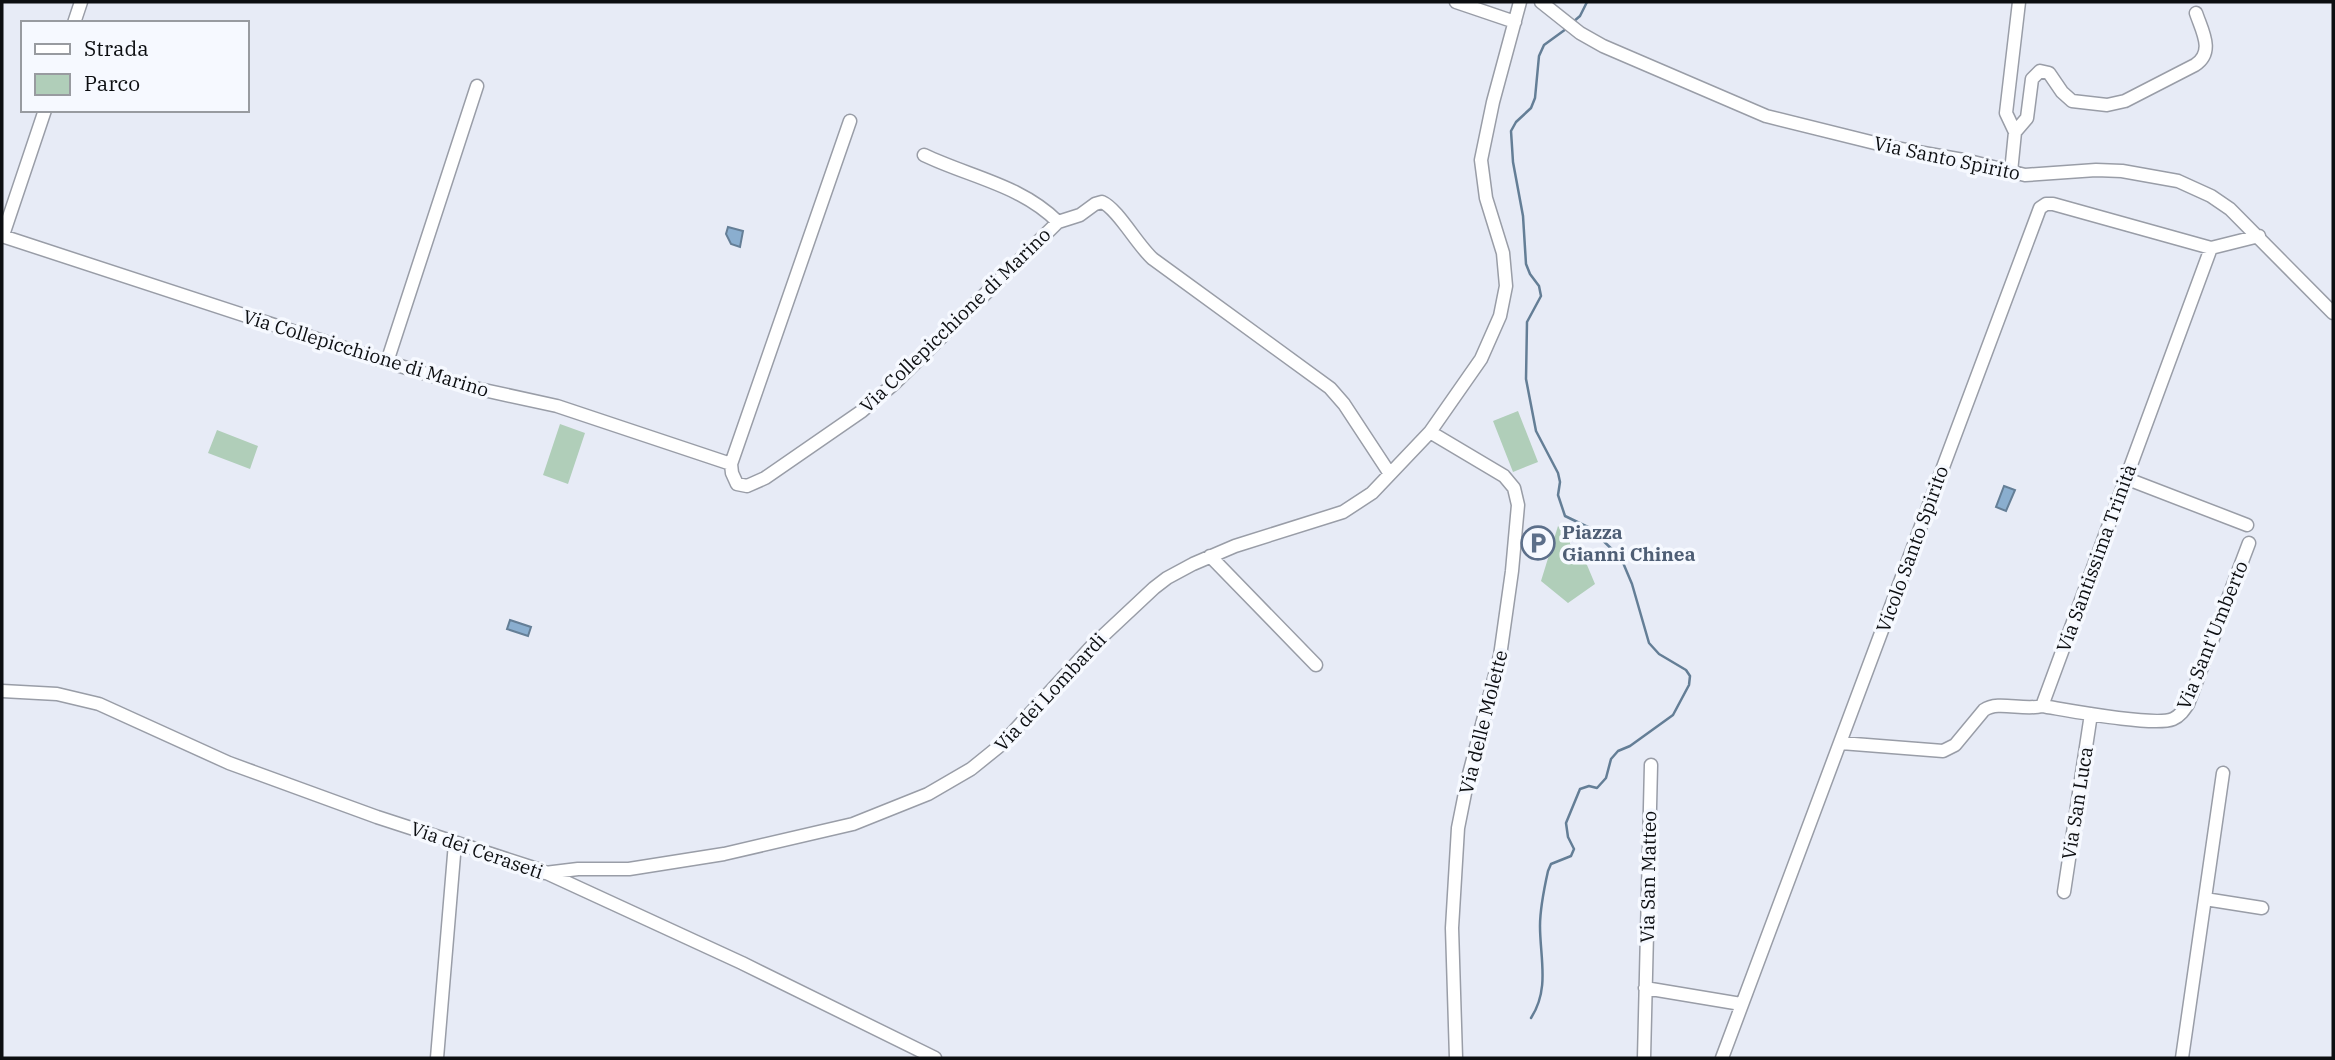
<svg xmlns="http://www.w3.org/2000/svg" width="2335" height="1060" viewBox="0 0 2335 1060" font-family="'IBM Plex Serif',serif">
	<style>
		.green { fill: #b0ceb9 }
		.water { fill: #8aaecf; stroke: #647e96; stroke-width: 2 }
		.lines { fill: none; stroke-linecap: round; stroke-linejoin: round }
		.stream { stroke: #647e96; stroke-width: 2.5 }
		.minor-casing { stroke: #999da7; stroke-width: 15 }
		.minor { stroke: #fff; stroke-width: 12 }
		.labels { text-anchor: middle; stroke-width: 7; stroke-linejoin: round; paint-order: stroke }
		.street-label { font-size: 19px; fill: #0c0e11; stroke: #f6f9ff }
		.service-label { font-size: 19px; font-weight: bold; fill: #4e5e75; stroke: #f6f9ff; text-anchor: start }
	</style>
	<rect width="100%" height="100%" fill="#e7ebf6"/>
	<path class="green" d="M1518,411L1538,462L1513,472L1493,421Z
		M560,424L585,433L568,484L543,475Z
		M217,430L258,446L250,469L208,453Z
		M1558,526L1562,531V536L1570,539V544L1587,565L1595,584L1568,603L1541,581Z"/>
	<path class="water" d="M728,227L743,231L740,247L731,244L726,234Z
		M2004,486L2015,490L2006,511L1996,507Z
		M510,620L531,627L528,636L507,629Z"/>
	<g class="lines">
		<path class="stream" d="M1573,22L1580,16L1587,2
			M1531,1018C1550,989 1540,958 1540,926C1540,908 1544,889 1548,871L1551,864L1571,856L1574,849L1568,837L1566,823L1580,789L1589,786L1597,788L1606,778L1611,759L1618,751L1630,746L1673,715L1689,685L1690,676L1686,670L1659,654L1649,643L1632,584L1621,558L1590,528L1565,516L1558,495L1560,482L1558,473L1536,431L1526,379L1527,322L1541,296L1539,286L1530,274L1526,264L1523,216L1513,162L1511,131L1516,122L1531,108L1535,98L1539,56L1544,45L1566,29"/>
		<defs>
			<path id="minor" d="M1456,2L1515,22
				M1541,2L1580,33L1603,46L1766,116L1895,148L1969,161L2025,175L2096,170L2122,171L2178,181L2211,196L2230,209L2333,313
				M74,23L81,2
				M850,121L731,464L732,473L737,484L747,486L765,478L862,411L895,383L1058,222L1080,215L1095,204L1102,202C1118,209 1137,245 1153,259L1330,388L1344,404L1390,474
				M2015,132L2006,113L2019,2
				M924,155C970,177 1021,185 1058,222
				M2011,172L2015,132L2027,118L2032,79L2040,71L2049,73L2062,92L2072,101L2107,105L2125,101L2195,65C2215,52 2202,31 2196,13
				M3,235L45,110
				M2,236L387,362L470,387L557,406L731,464
				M387,362L477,86
				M1430,432L1504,476L1514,488L1518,505L1512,571L1500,656L1468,778L1458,828L1452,928L1456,1058
				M2125,478L2247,525
				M1210,556L1316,665
				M2,691L57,694L99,704L229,763L377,817L540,870L742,963L935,1058
				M2042,706C2067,710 2154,727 2173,719C2180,716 2184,710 2188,704L2249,543
				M1841,743L1943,751L1955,745L1984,710C1998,700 2023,711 2042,706L2211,248L2259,236
				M545,873L578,869H629L724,854L853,824L928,794L971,769L1002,744L1091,647L1154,588L1167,578L1193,564L1235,546L1343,512L1372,493L1430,432L1481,359L1500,316L1506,286L1503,253L1486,198L1481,160L1493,102L1520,2
				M2064,892L2091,714
				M2205,899L2262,908
				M1645,988L1741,1004
				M437,1058L455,843
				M1644,1058L1651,765
				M1722,1058L2040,208L2046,204H2053L2211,248
				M2182,1058L2223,773"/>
		</defs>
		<use href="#minor" class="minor-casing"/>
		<use href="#minor" class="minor"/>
	</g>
	<defs>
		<symbol id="parking-ring" viewBox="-11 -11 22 22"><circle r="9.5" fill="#f6f9ff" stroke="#5c6f8a" stroke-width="1.5"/><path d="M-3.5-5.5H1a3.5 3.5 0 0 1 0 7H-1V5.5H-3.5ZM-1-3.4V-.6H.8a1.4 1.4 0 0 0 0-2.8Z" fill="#5c6f8a"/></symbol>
	</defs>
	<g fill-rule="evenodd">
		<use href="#parking-ring" x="1519" y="524" width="38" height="38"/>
	</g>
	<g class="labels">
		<g class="street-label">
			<text transform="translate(1947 158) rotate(12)" y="7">Via Santo Spirito</text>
			<text transform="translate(955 320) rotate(-44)" y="7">Via Collepicchione di Marino</text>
			<text transform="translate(366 353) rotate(17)" y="7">Via Collepicchione di Marino</text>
			<text transform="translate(1912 549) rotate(-70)" y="7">Vicolo Santo Spirito</text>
			<text transform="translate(2096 558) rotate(-70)" y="7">Via Santissima Trinità</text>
			<text transform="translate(2212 635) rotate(-68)" y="7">Via Sant'Umberto</text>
			<text transform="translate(1050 692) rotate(-47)" y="7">Via dei Lombardi</text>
			<text transform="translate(1483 722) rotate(-76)" y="7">Via delle Molette</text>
			<text transform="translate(2077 803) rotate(-81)" y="7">Via San Luca</text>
			<text transform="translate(477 850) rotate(19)" y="7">Via dei Ceraseti</text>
			<text transform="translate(1648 877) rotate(-89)" y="7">Via San Matteo</text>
		</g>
		<g class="service-label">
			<text x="1562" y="539">Piazza<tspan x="1562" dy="22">Gianni Chinea</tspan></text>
		</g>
	</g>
	<rect width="2335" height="1060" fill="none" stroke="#0c0e11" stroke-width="7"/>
	<rect x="21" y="21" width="228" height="91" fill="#f6f9ff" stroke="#989ba0" stroke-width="2"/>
	<rect x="35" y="44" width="35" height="10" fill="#ffffff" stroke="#989ba0" stroke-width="2"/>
	<text x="84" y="56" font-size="21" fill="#0c0e11">Strada</text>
	<rect x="35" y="74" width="35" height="21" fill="#b0ceb9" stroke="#989ba0" stroke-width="2"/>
	<text x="84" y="91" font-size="21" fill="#0c0e11">Parco</text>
</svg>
